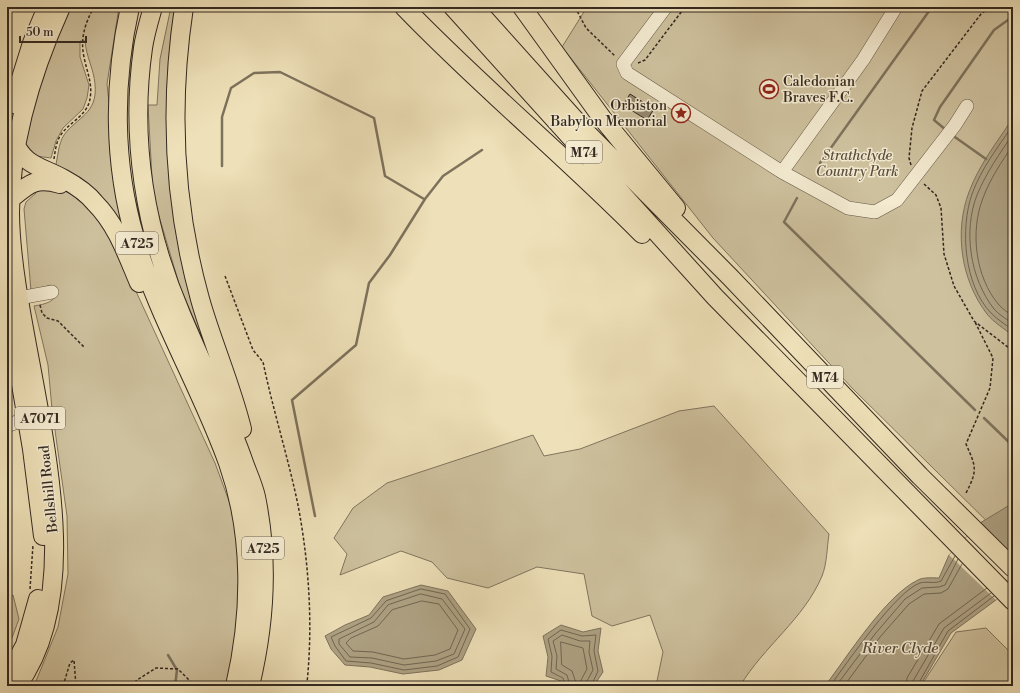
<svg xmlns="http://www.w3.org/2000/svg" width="1020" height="693" viewBox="0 0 1020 693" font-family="'Libre Bodoni',serif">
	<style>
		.green { fill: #cec19e; stroke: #80755f }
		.water { fill: #aea284; stroke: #7d725c }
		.pier { fill: #eee0b8 }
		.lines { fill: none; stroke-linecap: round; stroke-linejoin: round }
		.shore { stroke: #706652; stroke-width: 1 }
		.stream { stroke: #7d725c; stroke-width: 2.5 }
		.building { fill: #94886f; stroke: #332920 }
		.minor-casing { stroke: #625746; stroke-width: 14 }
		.highway-casing { stroke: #332920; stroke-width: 20 }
		.path { stroke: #332920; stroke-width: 1.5; stroke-dasharray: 3 2; stroke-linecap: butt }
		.minor { stroke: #f4ebd1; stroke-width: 13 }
		.highway { stroke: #eee0b8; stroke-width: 18 }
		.labels { text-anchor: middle; stroke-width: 3; stroke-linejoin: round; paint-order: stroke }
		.shield { fill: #f4ebd1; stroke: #6d6355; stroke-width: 1 }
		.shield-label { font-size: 13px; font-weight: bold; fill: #332920 }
		.poi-label { font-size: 14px; fill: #332920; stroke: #f4ebd1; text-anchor: start }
		.park-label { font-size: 14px; font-style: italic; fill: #5a4f40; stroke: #f4ebd1 }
		.street-label { font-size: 14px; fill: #332920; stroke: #f4ebd1 }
		.water-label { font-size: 15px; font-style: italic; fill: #584d3e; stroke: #f4ebd1 }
	</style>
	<rect width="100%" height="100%" fill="#eee0b8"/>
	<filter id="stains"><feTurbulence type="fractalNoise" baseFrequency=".005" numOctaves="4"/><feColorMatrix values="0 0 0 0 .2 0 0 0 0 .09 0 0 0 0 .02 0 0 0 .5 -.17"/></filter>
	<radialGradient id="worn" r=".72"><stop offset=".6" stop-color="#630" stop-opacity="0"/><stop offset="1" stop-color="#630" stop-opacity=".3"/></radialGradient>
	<path class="green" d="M70,7H119L107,84L109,103H111L126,231L98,192L75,177L55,168C58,158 58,144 64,135C77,117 98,114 95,84C94,70 86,56 85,41H80V57L89,85L87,98L83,109L63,128L56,141L51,158L36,156L26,148L25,139L38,77Z
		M171,7H177L167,88L214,366L180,287L153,196L148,105H157L160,59Z
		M587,7H1013V547L853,389L713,238L562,47Z
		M33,187L61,189L78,198L105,224L215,463L233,512L240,568L239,634L227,686H34L58,627L68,574L67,516L52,409L48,365L34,306C46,304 56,302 58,289L51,285L31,291L24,209L26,202L36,193Z
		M714,406L829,534C827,547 827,564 822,576C804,619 764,646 740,686H656L663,652L650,615L612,626L592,616L584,574L537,567L488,588L447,578L432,562L401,551L340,575L347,554L334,538L353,508L387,483L533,435L544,456L580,449L679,411Z
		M13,595L19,619L7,651V598Z
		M986,628L1013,655V686H921L956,632Z"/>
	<path class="water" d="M1013,118V336C1005,329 993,322 987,314C961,280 954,232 969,192C979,165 997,142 1013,118Z
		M1013,503V583L996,600L951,633L920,686H825C847,657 886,595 918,580C923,577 933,578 939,578L949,555L980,523Z
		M421,585L448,591L476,629L462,660L439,670L403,674L370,667L345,665L331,649L325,636L345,625L369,615L383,597Z
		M561,625L583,632L601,628L598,651L603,672L595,684L596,686H561V681L546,676L548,657L543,636Z"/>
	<path class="pier" d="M980,523L1013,555V583L996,600L949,555Z"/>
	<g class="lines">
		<path class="shore" d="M1013,125C998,147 981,169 972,194C960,229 964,285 991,313C998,320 1006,325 1013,330
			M1013,134C1000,153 986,173 977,195C963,231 970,278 994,309C999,315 1007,319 1013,324
			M1013,145C1002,161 990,179 983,198C970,231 975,277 999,305C1003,309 1008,313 1013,316
			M421,589L445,594L470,629L458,657L437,666L404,670L371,663L346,661L335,646L331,637L371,618L386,601Z
			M421,594L442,599L465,629L454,654L436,661L404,665L372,658L350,657L339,644V639L374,622L388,605Z
			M422,601L439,604L458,630L450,649L435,655L404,659L373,652L353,651L346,643L351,638L378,626L392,610Z
			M561,642L583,648L587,669L579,684L576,683L572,671L562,665Z
			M565,686L563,678L551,672L552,656L548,639L561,630L582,636L596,635L594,651L598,671L591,686
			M570,686L567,675L556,669L557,656L553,641L562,635L580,641H590L589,652L593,670L587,681L586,686
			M830,686C847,663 896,591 920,583C927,581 935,584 941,581L955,556
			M836,686L875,634L905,599L922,588L939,587L945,585L958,559
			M844,686L880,637L909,604L924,594L941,593L948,589L962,564
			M906,686L907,678L939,624L987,588
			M912,686L913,681L944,628L991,593
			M917,686L948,631L994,596"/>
		<path class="stream" d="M946,130L934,120L940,107L994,30L1008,20H1013
			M952,135L986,159
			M820,163L932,7
			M222,166V117L231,88L254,73L280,72L374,118L385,176L424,199
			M797,198L784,222L975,410
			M984,418L1013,446
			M315,516L292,400L356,345L369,283L390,255L425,199L443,176L482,150
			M168,655L177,670L175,686"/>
	</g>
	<path class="building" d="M630,94L654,109L647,120L623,105Z"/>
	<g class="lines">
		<defs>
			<path id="minor" d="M665,8L623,64L627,73L782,172L863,60L896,7
				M782,172L848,208L875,212L897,200L955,125L967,106
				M19,298L52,292
				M7,426L15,423L25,416"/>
			<path id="highway" d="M130,7C113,83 113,163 135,238C157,316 201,387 228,463C253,534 252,613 235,686
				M153,7C149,21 145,34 143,48C130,139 145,230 181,314C201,362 224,408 242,457C246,470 253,483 256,497C269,560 265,624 250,686
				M184,7C169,106 173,202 200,299C212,342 231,384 242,429
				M404,7C480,86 565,156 642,234
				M453,7L715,297L1013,601
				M474,7L587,133L730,277L920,476L1013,568
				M522,7L602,118L676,208
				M13,104L32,43L47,7
				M13,139C24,167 41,166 64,179C75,185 87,193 95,203C117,225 127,255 139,283
				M7,202C27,186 33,176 60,184
				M7,302L32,449L43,536
				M7,678L25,645L38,599
				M17,686C104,567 11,349 10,213C10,141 32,71 61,7"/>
		</defs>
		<use href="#minor" class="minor-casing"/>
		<use href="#highway" class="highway-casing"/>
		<path class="path" d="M575,7L586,28L615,56
			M638,63L645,60L685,7
			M54,159C55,152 56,144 59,138C66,124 84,118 89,103C94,86 87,73 84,57C80,39 85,23 94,7
			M911,165L909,158L912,128L922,91L981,14L990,7
			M924,184L936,195L941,208L944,254L954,286L974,321L1013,351
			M225,276L253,350L263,362C273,410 288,457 298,505C309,563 313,624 307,683L303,686
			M40,305L42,313L47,318L58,321L85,348
			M966,493C978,470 976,467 966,444L990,388L993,358L975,322
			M30,589L33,545
			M63,686L70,663L74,660L76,686
			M131,686L137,680L156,668L178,669L195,686"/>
		<use href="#minor" class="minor"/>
		<use href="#highway" class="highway"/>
	</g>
	<defs>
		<symbol id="stadium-ring" viewBox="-11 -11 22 22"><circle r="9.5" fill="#f4ebd1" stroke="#8f2418" stroke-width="1.5"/><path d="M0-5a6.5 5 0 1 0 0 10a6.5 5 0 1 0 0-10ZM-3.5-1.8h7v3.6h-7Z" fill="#8f2418"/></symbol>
		<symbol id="sight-ring" viewBox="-11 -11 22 22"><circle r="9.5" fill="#f4ebd1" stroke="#8f2418" stroke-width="1.5"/><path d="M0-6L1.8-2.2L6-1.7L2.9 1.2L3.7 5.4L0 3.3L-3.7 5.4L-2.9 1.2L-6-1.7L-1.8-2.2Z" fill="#8f2418"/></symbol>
	</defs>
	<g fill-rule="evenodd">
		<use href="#stadium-ring" x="758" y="78" width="22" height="22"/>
		<use href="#sight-ring" x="670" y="102" width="22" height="22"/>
	</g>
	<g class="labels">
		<g class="shield">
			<rect x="566" y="141" width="36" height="22" rx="3"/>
			<rect x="116" y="232" width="42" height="22" rx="3"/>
			<rect x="807" y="366" width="36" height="22" rx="3"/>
			<rect x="15" y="407" width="50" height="22" rx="3"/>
			<rect x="242" y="537" width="42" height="22" rx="3"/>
		</g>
		<g class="shield-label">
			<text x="584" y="157">M74</text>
			<text x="137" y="248">A725</text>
			<text x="825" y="382">M74</text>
			<text x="40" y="423">A7071</text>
			<text x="263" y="553">A725</text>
		</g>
		<g class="poi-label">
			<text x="783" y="86">Caledonian<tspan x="783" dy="16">Braves F.C.</tspan></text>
			<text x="667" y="110" text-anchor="end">Orbiston<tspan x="667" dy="16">Babylon Memorial</tspan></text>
		</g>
		<g class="park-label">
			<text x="857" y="160">Strathclyde<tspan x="857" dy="16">Country Park</tspan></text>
		</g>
		<g class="street-label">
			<text transform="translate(48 489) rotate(-96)" y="5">Bellshill Road</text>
		</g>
		<g class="water-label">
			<text x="900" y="653">River Clyde</text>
		</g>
	</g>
	<rect width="1020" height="693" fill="none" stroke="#eee0b8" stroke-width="24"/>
	<rect x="8" y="8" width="1004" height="677" fill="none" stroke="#332920" stroke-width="2"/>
	<rect x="12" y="12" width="996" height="669" fill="none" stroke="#332920"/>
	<path d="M20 36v6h66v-6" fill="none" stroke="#332920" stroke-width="2"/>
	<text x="26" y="36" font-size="12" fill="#332920" stroke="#f4ebd1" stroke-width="3" paint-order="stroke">50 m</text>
	<rect width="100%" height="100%" filter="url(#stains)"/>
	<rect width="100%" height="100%" fill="url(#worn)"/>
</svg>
